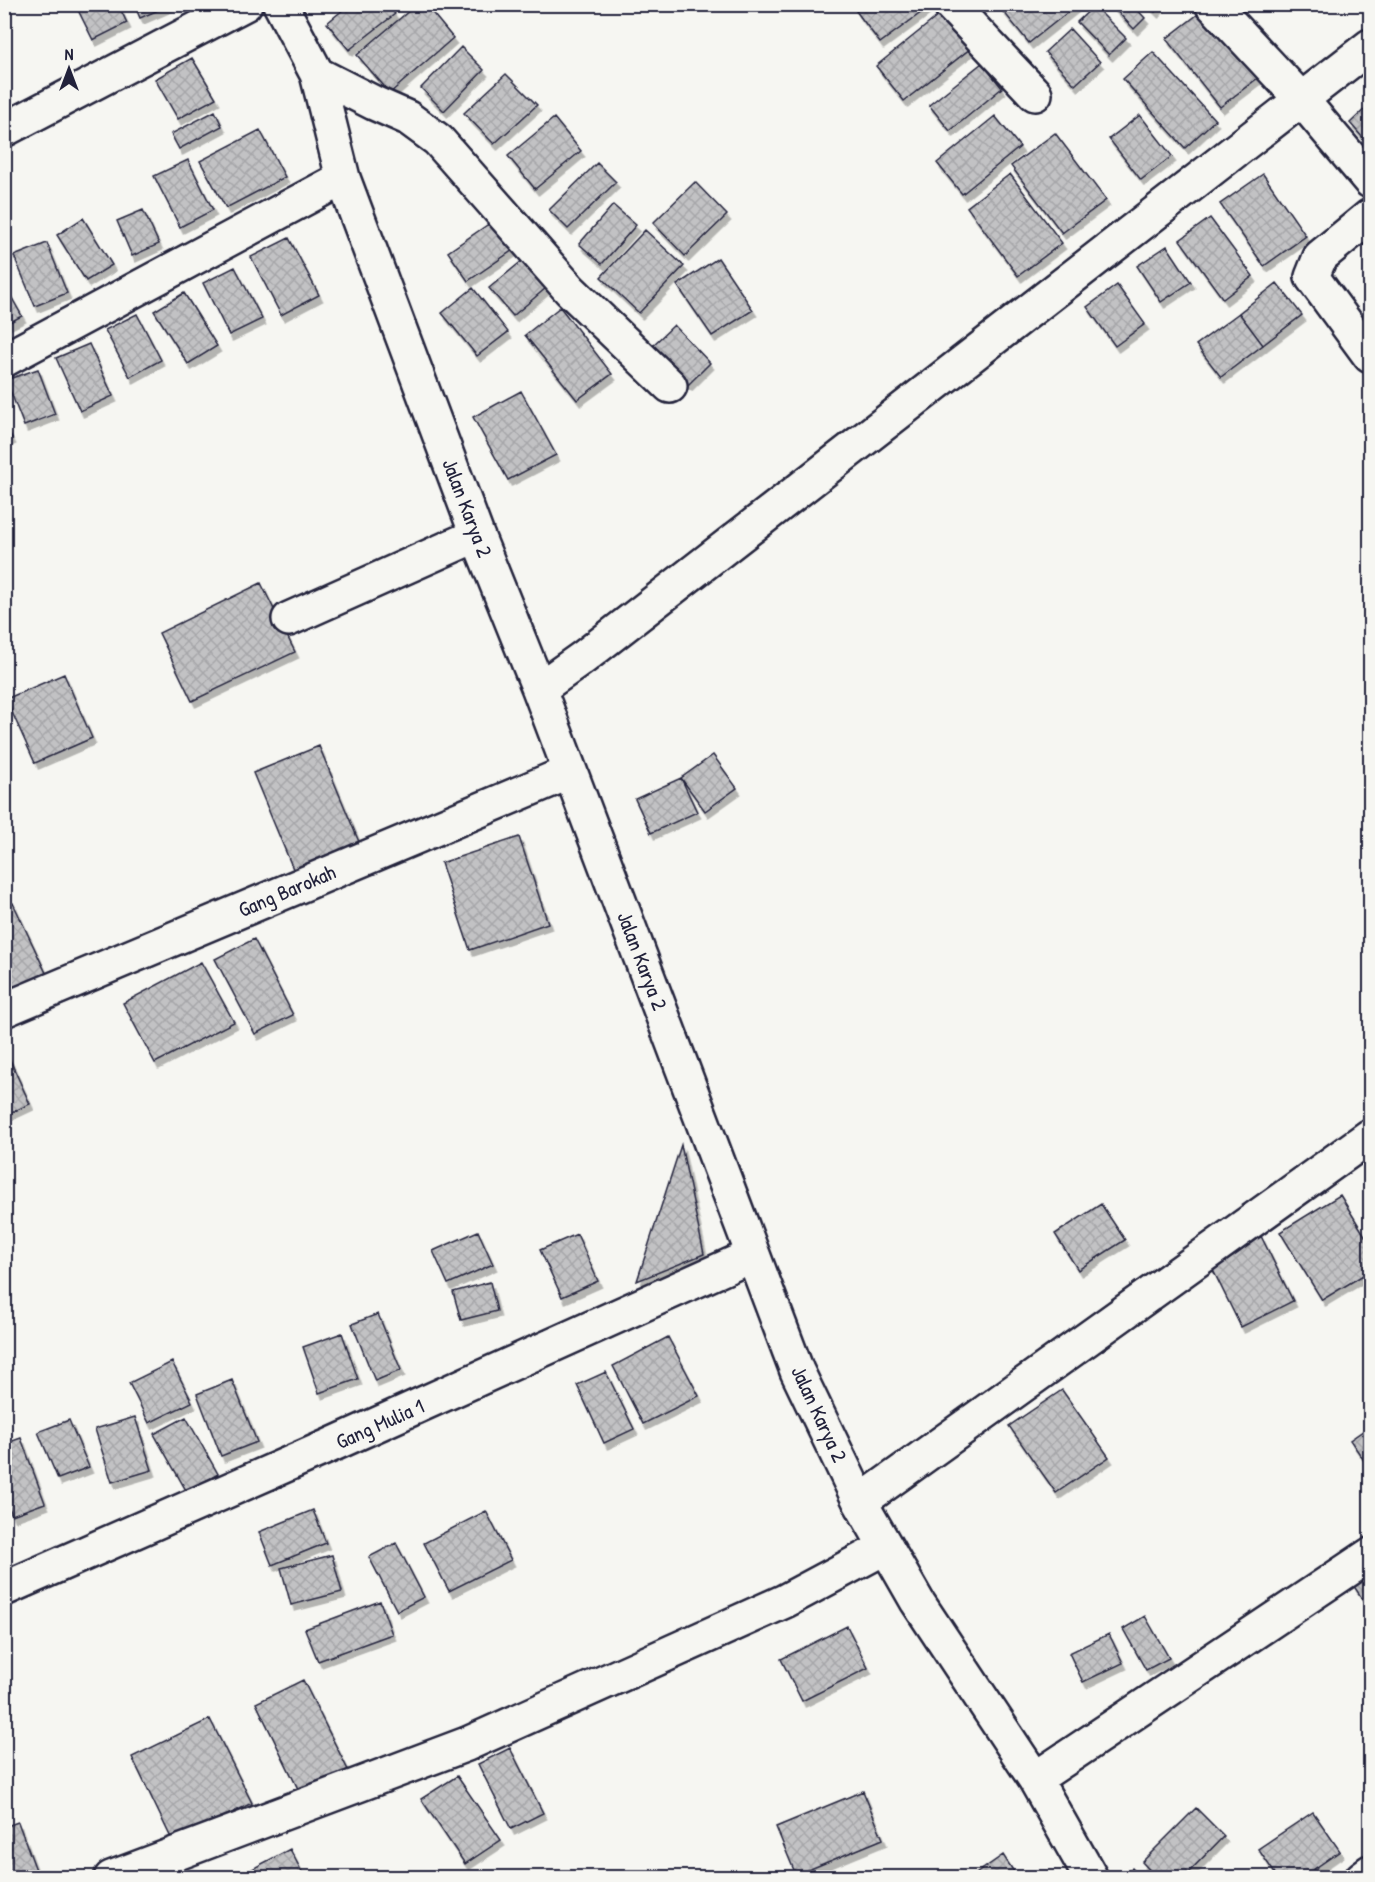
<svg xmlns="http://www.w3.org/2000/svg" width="1375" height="1882" viewBox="0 0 1375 1882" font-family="'Patrick Hand',sans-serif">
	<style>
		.building { fill: url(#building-cross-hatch); stroke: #22223b; stroke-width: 1.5; filter: url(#shadow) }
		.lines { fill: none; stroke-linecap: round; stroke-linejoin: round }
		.minor-casing { stroke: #22223b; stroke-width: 38 }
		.minor { stroke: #f6f6f2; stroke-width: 33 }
		.labels { text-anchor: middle; stroke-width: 4.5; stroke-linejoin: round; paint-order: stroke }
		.street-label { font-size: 21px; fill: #22223b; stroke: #f6f6f2 }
	</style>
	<defs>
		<pattern id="building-cross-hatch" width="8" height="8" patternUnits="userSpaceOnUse" patternTransform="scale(1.5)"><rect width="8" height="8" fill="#c2c2c4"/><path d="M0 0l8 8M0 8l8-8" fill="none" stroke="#a6a6a9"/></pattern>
		<filter id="shadow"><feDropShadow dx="3.5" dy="6" stdDeviation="0" flood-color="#0004"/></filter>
	</defs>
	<rect width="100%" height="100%" fill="#f6f6f2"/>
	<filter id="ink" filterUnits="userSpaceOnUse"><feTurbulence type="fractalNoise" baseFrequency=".0167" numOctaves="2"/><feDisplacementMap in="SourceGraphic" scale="12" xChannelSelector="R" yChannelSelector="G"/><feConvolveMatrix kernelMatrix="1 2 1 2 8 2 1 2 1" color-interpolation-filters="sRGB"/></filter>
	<g filter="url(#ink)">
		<path class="building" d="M75,4H118L127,23L93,40Z
			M134,4H172L140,18Z
			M350,4H387L395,14L349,50L327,23Z
			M417,4H425L453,38L390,93L357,55Z
			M864,4H923L926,9L880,43L856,11Z
			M1000,4H1078L1029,43L999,6Z
			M1110,4H1132L1145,18L1134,29Z
			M1147,4H1162L1155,12Z
			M1094,6L1126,38L1109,55L1077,22Z
			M1206,8L1259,77L1220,107L1166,39Z
			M943,12L971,48L904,101L876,66Z
			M1070,29L1100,62L1075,85L1045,52Z
			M461,47L484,70L444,111L421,88Z
			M1153,52L1215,120L1185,148L1123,79Z
			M192,58L216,98L178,119L155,79Z
			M982,63L1002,88L950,131L929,105Z
			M506,74L537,105L494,144L464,113Z
			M1370,104V146L1350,123Z
			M215,111L222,126L179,149L171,134Z
			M1140,115L1172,156L1141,180L1109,139Z
			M995,116L1020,147L962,194L937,163Z
			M554,118L581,151L535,189L508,156Z
			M260,130L285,177L226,208L200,161Z
			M1055,133L1106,200L1062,233L1011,166Z
			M188,160L213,210L180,227L154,176Z
			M597,163L616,182L568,229L549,210Z
			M1010,174L1062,243L1018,276L967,207Z
			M1263,174L1306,236L1264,266L1220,204Z
			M695,182L727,215L685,256L653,223Z
			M613,205L636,225L602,264L579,244Z
			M143,210L159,244L132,256L117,221Z
			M83,218L112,265L86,281L57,235Z
			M1210,218L1253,276L1223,299L1180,240Z
			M493,221L513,250L468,281L448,252Z
			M645,230L684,266L639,313L601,277Z
			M289,238L319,295L281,315L251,257Z
			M47,243L67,293L35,306L14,256Z
			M1167,246L1191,282L1161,302L1137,266Z
			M718,258L753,310L712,336L677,285Z
			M523,260L546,288L513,316L489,288Z
			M235,267L262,319L229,335L203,283Z
			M1277,283L1302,315L1263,345L1239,313Z
			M4,284L22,316L4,325Z
			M1117,285L1145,324L1115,346L1087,307Z
			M473,288L508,332L477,356L442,313Z
			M184,293L217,346L188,364L154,311Z
			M560,307L612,374L577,400L525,335Z
			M1239,313L1263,345L1221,377L1196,345Z
			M137,314L161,360L130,377L105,330Z
			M674,325L710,363L688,385L651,347Z
			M89,344L113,396L80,411L56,358Z
			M38,369L55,414L24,426L6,380Z
			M521,391L556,455L508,480L473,417Z
			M4,423L12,438L4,442Z
			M261,583L295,652L192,701L159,633Z
			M64,674L92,738L35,763L6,699Z
			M319,746L362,849L296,876L253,773Z
			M713,755L737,788L705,811L681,778Z
			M681,778L697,812L651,833L635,799Z
			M519,837L548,923L470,950L441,863Z
			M13,903L46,973L10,989L4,978V907Z
			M254,939L293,1015L255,1034L215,959Z
			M201,962L234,1022L155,1063L123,1003Z
			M4,1047L30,1104L4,1116Z
			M681,1145L704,1254L637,1281Z
			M1340,1195L1370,1244V1271L1322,1300L1280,1232Z
			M1101,1204L1125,1240L1078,1270L1055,1234Z
			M478,1231L493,1264L448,1284L433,1251Z
			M577,1234L598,1281L562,1297L540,1250Z
			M1261,1236L1293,1301L1241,1327L1209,1262Z
			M490,1282L497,1311L461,1320L453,1292Z
			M378,1314L401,1370L375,1381L352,1324Z
			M342,1333L358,1379L319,1393L303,1347Z
			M668,1337L699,1396L643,1424L613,1366Z
			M172,1362L192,1402L149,1423L129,1383Z
			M606,1372L634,1429L604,1443L577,1385Z
			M232,1380L257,1442L221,1456L197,1394Z
			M1062,1390L1109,1457L1056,1493L1009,1426Z
			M135,1417L152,1470L112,1482L95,1429Z
			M186,1417L218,1474L187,1492L154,1434Z
			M69,1420L89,1467L58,1479L38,1432Z
			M1370,1426V1469L1350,1440Z
			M21,1438L45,1503L12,1515L4,1496V1444Z
			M313,1510L326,1543L272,1565L259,1532Z
			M486,1511L511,1560L449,1591L424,1543Z
			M396,1543L424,1597L397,1611L369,1557Z
			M332,1555L342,1592L291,1605L281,1568Z
			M1370,1572V1610L1353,1585Z
			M380,1601L392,1634L318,1661L305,1629Z
			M1145,1616L1169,1658L1146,1670L1123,1629Z
			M847,1626L868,1668L802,1701L781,1659Z
			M1109,1634L1123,1663L1083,1682L1069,1653Z
			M303,1680L348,1770L300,1793L256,1703Z
			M210,1719L252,1803L173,1842L132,1757Z
			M510,1748L543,1813L511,1829L478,1764Z
			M457,1776L501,1840L465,1864L421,1799Z
			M863,1791L883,1839L796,1875L776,1827Z
			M1196,1808L1224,1836L1183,1878H1157L1142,1862Z
			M1313,1812L1340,1851L1301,1878H1278L1258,1849Z
			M18,1822L39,1878H4V1827Z
			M290,1849L305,1878H240L239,1876Z
			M1003,1855L1018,1878H970Z
			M1132,1868L1141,1878H1121Z"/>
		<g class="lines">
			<defs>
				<path id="minor" d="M280,4L317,74L343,178L477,535L539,689L797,1371L860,1502L886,1547L917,1601L1035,1779L1091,1878
					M950,4L1035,94
					M1212,4L1301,99L1370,181
					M317,74L374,103L408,118L438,140L570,290L670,386
					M4,130L245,4
					M1370,216L1320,257L1312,277L1370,356
					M4,360L343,178
					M289,619L477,535
					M539,689L584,657L1370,46
					M4,1010L570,772
					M860,1502L1370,1136
					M4,1589L329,1446L753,1255
					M1035,1779L1370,1555
					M111,1878L467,1744L785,1601L886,1547
					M1362,1878L1370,1872"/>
			</defs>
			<use href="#minor" class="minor-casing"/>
			<use href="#minor" class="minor"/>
		</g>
	</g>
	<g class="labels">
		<g class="street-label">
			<text transform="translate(467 508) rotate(69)" y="7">Jalan Karya 2</text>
			<text transform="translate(287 891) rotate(-23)" y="7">Gang Barokah</text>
			<text transform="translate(642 961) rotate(69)" y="7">Jalan Karya 2</text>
			<text transform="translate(819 1414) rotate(65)" y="7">Jalan Karya 2</text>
			<text transform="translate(380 1424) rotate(-24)" y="7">Gang Mulia 1</text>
		</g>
	</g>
	<rect width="1375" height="1882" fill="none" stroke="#f6f6f2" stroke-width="24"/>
	<rect x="12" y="12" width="1351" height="1858" fill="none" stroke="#22223b" stroke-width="2" filter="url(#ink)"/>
	<g transform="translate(69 69)" stroke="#f6f6f2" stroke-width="4.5" paint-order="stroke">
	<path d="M0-4.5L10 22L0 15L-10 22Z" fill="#22223b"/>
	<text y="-9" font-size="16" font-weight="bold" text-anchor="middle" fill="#22223b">N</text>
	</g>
</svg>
